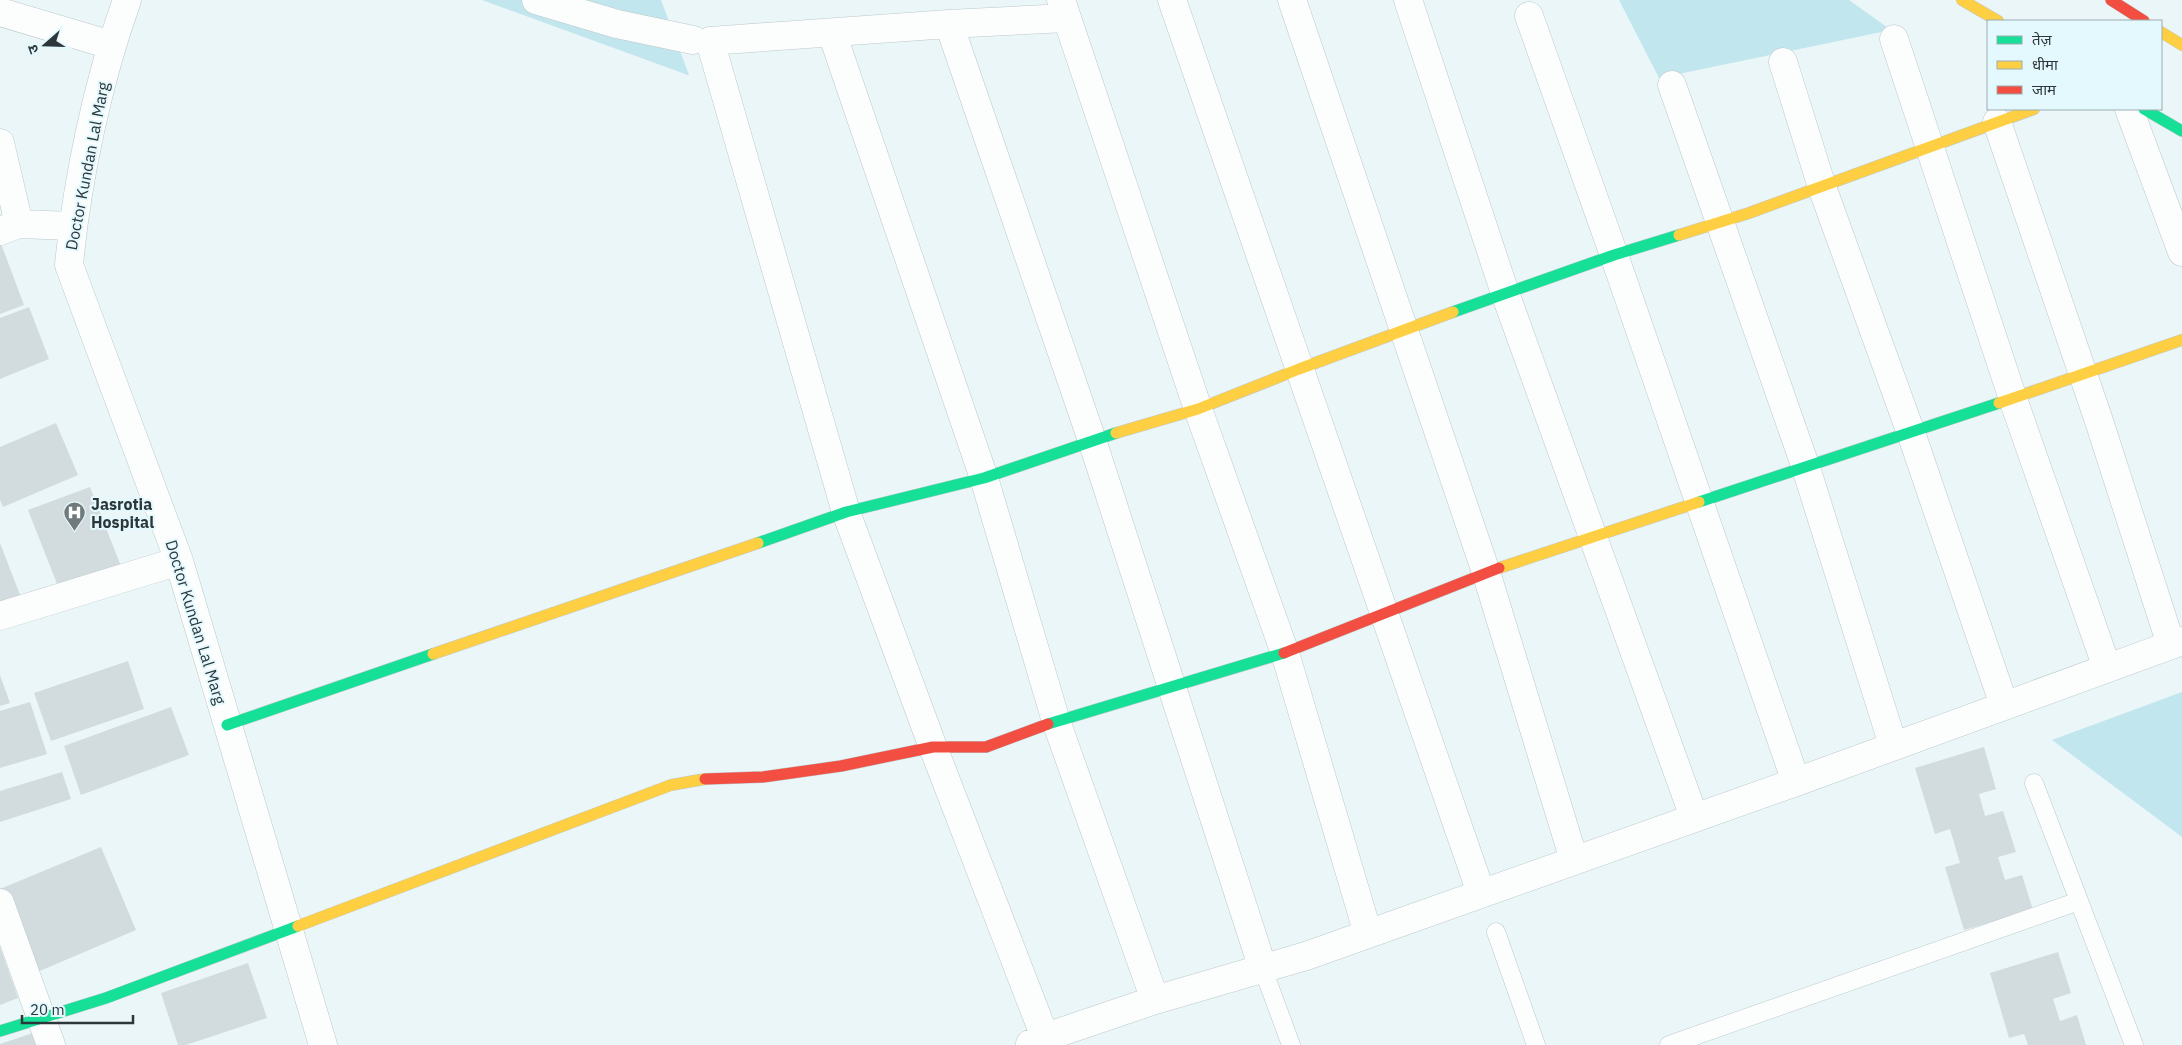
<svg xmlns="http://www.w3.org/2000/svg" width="2182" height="1045" viewBox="0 0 2182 1045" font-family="'IBM Plex Sans','Noto Sans Devanagari',sans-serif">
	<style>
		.green { fill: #c2e6ee }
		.building { fill: #d2dcdf }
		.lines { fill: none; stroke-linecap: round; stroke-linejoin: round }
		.lane-casing { stroke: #bdc8ca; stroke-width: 19 }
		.street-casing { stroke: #bdc8ca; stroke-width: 29 }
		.fast-casing { stroke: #bdc8ca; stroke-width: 12 }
		.slow-casing { stroke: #bdc8ca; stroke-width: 12 }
		.jam-casing { stroke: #bdc8ca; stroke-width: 12 }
		.lane { stroke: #fcfefe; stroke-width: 18 }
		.street { stroke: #fcfefe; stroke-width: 28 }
		.fast { stroke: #16e098; stroke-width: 11 }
		.slow { stroke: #ffcf43; stroke-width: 11 }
		.jam { stroke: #f24e42; stroke-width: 11 }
		.labels { text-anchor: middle; stroke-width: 4; stroke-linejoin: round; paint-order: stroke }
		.street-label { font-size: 16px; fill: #2d373a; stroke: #e4f9fe }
		.poi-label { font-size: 16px; font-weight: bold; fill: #2d373a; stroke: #e4f9fe; text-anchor: start }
	</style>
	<rect width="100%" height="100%" fill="#eaf6f8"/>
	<path class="green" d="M482,0H661L689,75H688Z
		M1619,0H1849L1891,30L1659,78Z
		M2182,692V837L2052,740Z"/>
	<path class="building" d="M0,241L24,305L0,314Z
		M29,307L49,359L0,379V318Z
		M56,423L78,475L3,507L0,500V447Z
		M90,487L124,574L61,594L28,510Z
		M0,543L24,605L0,614Z
		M128,661L144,709L51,741L34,693Z
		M0,675L10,703L0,706Z
		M30,702L47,754L0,768V711Z
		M171,707L189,755L81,795L64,746Z
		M1984,747L1996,789L1979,794L1985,816L2003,811L2016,852L1998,857L2005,880L2022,875L2033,910L1964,930L1945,867L1960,863L1950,829L1935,834L1915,768Z
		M62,772L71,799L0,822V791Z
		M101,847L136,930L35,973L0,889Z
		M0,947L18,998L0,1005Z
		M2058,952L2071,993L2053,999L2060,1021L2077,1015L2086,1045H2028L2024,1034L2009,1038L1990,973Z
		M248,963L267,1018L186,1045H178L161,993Z
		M42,1030L47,1045H0V1044Z"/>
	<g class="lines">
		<defs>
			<path id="lane" d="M2034,783L2134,1045
				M1496,932L1536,1045
				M1263,969L1291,1045
				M1669,1045L2079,901"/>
			<path id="street" d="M127,0C98,81 77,179 69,265L179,561L323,1045
				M536,0L617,24L693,40
				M1061,0L1198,409L1285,653L1368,934
				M1172,0C1274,298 1380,595 1481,893
				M1292,0L1486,572L1574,860
				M1408,0L1505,293L1694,817
				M0,12L111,45
				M1529,16L1614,255L1796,782
				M949,24L1092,440L1263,969
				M832,33L984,478L1056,721L1155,1000
				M1894,39L2013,399L2107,668
				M1783,62L1822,187L1911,433L2004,705
				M1672,85L1806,468L1893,745
				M2129,109L2182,252
				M1997,122L2099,421L2171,645
				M0,143L19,224
				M0,231L19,224L73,226
				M0,616L179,561
				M0,903L51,1045
				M1030,1044L1046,1037L1155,1000L1306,956L1796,782L2182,641
				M1048,1045L933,747L846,512L710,41L949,24L1066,18"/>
			<path id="fast" d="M2144,109L2182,131
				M1453,312L1614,255L1679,235
				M1699,502L1999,403
				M758,543L846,512L984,478L1116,433
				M1048,724L1284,653
				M227,725L433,654
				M0,1031L106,998L298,926"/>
			<path id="slow" d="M1962,0L1998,21
				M2161,32L2182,45
				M1679,235L1749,213L2034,109
				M1999,403L2182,340
				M1116,433L1198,409L1299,369L1453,312
				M1499,568L1699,502
				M433,654L758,543
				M298,926L671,785L705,779"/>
			<path id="jam" d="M2111,0L2144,21
				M1284,653L1499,568
				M705,779L763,777L841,766L933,747H986L1048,724"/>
		</defs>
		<use href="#lane" class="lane-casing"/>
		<use href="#street" class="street-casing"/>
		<use href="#fast" class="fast-casing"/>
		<use href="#slow" class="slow-casing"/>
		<use href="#jam" class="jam-casing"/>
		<use href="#lane" class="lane"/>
		<use href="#street" class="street"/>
		<use href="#fast" class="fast"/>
		<use href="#slow" class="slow"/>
		<use href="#jam" class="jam"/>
	</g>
	<defs>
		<symbol id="hospital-pin" viewBox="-11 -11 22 30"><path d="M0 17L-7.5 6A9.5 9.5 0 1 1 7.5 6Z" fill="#6f7a7c" stroke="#e4f9fe"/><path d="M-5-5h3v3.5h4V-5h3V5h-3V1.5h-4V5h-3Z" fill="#fff"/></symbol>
	</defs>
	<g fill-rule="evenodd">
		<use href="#hospital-pin" x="62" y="500" width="25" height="34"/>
	</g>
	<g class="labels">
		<g class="street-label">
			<text transform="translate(87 166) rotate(-79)" y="6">Doctor Kundan Lal Marg</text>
			<text transform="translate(196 622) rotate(73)" y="6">Doctor Kundan Lal Marg</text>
		</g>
		<g class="poi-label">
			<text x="91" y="510">Jasrotia<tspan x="91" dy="18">Hospital</tspan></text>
		</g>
	</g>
	<rect x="1987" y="20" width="175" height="90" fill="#e4f9fe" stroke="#9babb0"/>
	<rect x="1997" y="36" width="25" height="8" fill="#16e098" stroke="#9babb0"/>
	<text x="2032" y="45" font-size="15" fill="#2d373a">तेज़</text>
	<rect x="1997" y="61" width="25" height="8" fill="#ffcf43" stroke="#9babb0"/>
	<text x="2032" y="70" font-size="15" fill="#2d373a">धीमा</text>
	<rect x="1997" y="86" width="25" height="8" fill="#f24e42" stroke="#9babb0"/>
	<text x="2032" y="95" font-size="15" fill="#2d373a">जाम</text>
	<g transform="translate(45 45) rotate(250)" stroke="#e4f9fe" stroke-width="4" paint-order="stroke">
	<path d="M0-4L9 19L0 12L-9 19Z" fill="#2d373a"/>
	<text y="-8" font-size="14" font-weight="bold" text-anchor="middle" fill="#2d373a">उ</text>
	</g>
	<path d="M22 1015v8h111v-8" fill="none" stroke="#2d373a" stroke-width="2.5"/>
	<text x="30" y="1015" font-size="15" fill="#2d373a" stroke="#e4f9fe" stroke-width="4" paint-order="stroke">20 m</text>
</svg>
